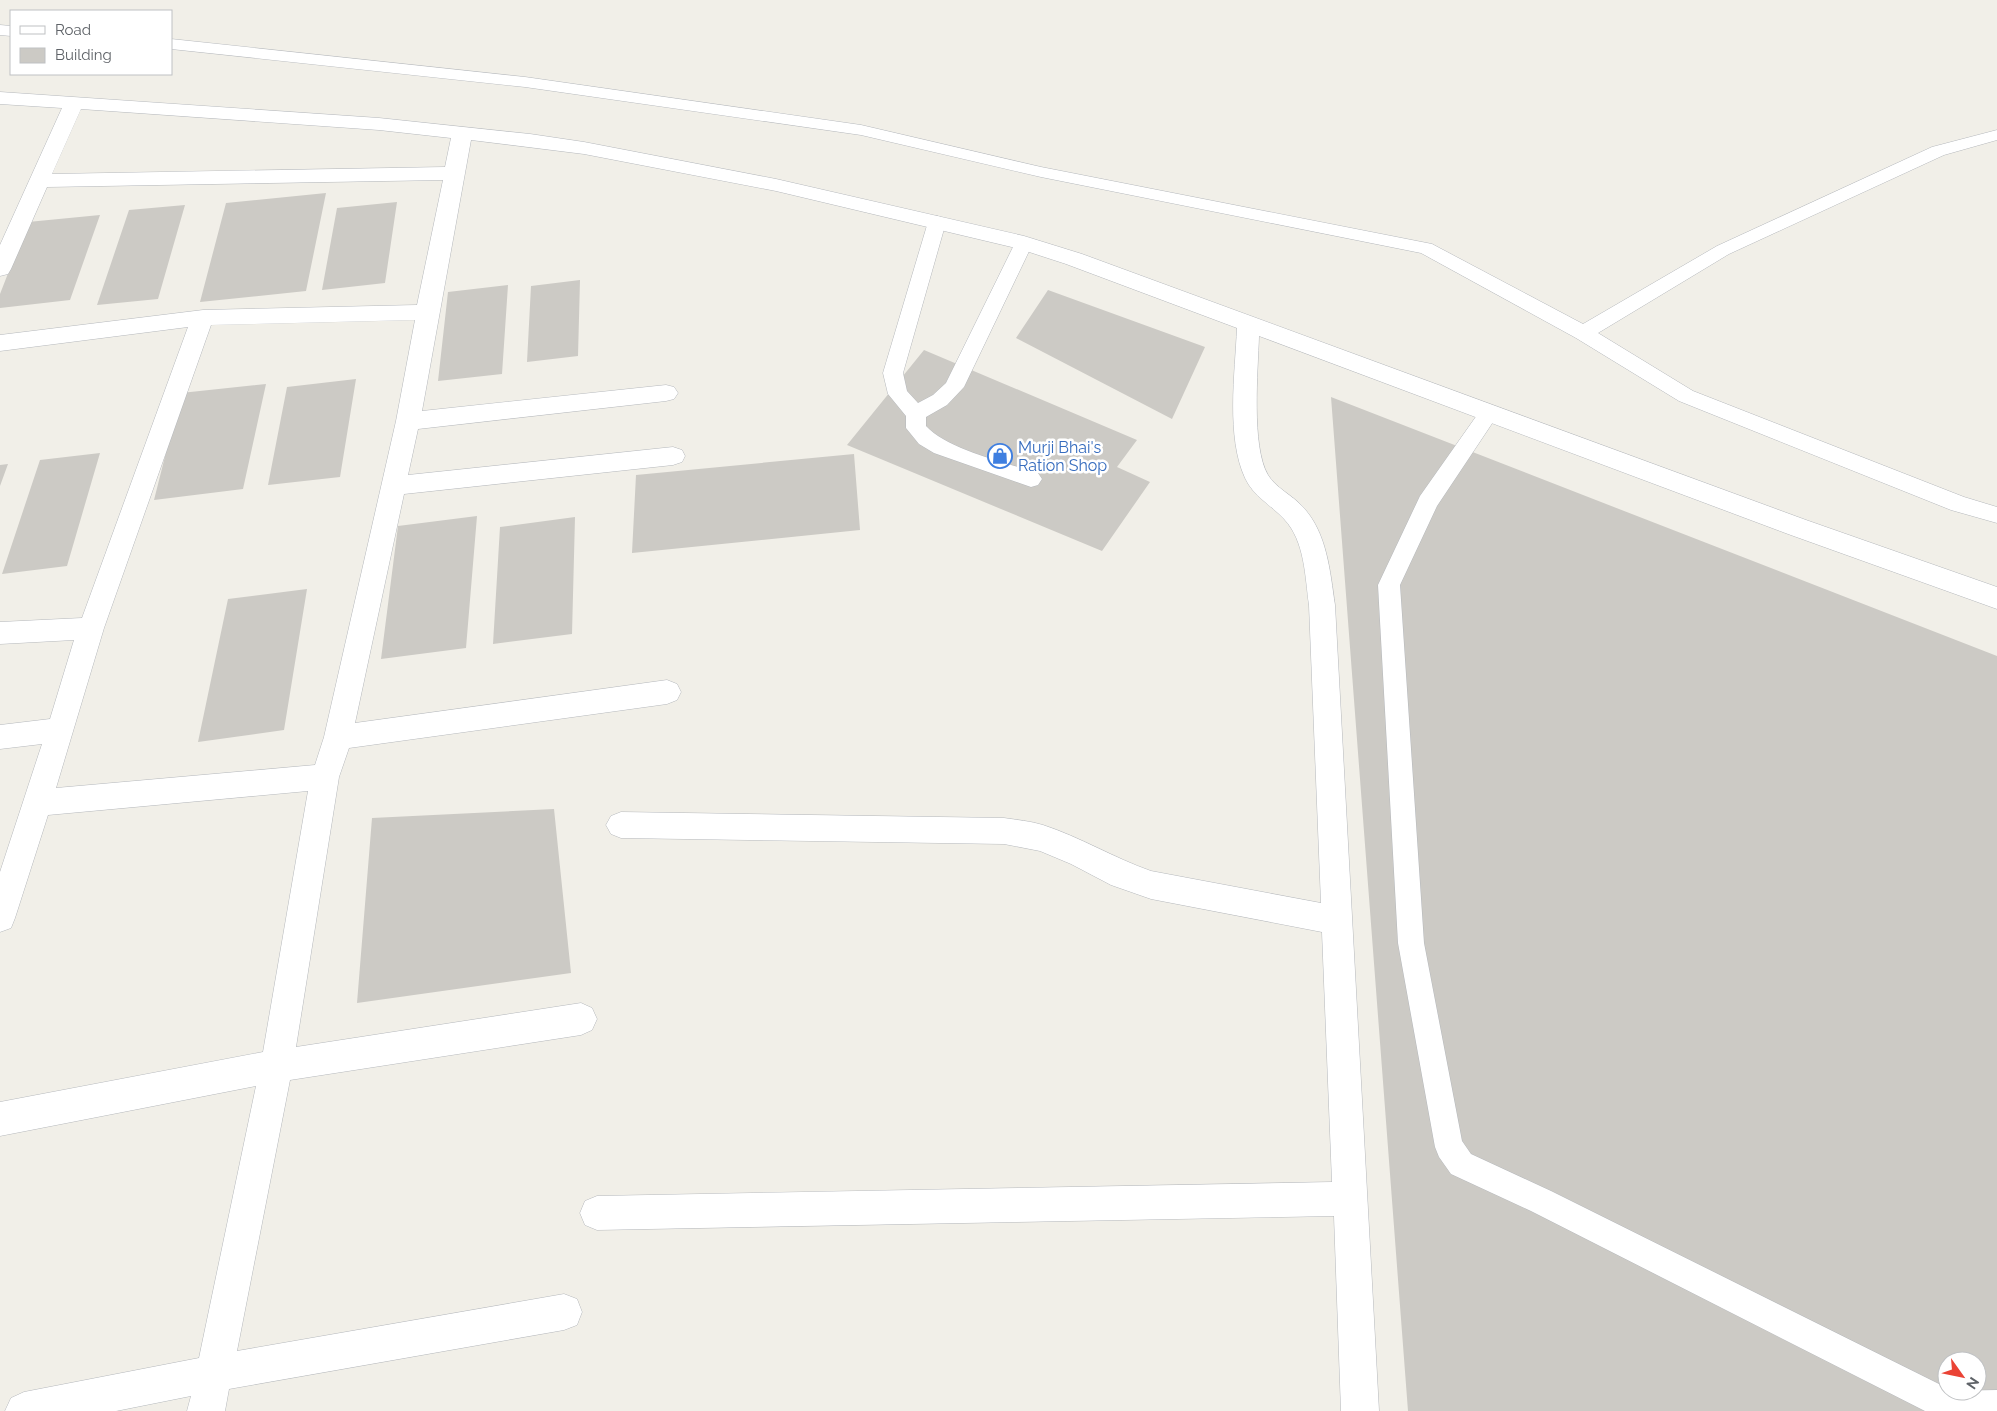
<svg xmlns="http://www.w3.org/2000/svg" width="1997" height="1411" viewBox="0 0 1997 1411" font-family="Raleway,sans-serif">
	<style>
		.building { fill: #cccac5; fill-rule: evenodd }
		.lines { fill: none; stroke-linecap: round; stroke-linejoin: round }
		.lane-casing { stroke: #b5b8bc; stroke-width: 1 }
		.street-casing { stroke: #b5b8bc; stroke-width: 1 }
		.lane { fill: #fff; fill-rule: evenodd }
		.street { fill: #fff; fill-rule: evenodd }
		.labels { text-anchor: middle; stroke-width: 5; stroke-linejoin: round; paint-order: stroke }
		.shop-label { font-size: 16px; fill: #366cbe; stroke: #fff; text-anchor: start }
	</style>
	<rect width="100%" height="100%" fill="#f1efe8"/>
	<path class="building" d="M326,193L306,291L200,302L226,203Z
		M397,202L385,283L322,290L337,208Z
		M185,205L158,299L97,305L129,210Z
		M100,215L70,300L0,308V294L28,222Z
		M580,280L578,356L527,362L531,286Z
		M508,285L502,374L438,381L448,292Z
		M1048,290L1205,347L1172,419L1016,338Z
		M924,350L1137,440L1117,467L1150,482L1102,551L847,445Z
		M356,379L340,477L268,485L287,387Z
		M266,384L243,489L154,500L181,393Z
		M1331,397L1997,656V1411H1408ZM1947,1361H1977V1391H1947Z
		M100,453L67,566L2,574L40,460Z
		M854,454L860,530L632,553L636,475Z
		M8,464L0,486V465Z
		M477,516L466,648L381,659L398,526Z
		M575,517L572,634L493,644L500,527Z
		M307,589L284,730L198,742L228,599Z
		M554,809L571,973L357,1003L372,818Z"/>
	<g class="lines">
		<defs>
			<path id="lane" d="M0,25L11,26V36L0,35Z
				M171,39L525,77L861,125L1041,167L1432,244L1583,324L1717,246L1932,147L1997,130V140L1944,155L1729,254L1598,333L1693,391L1964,497L1997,507V523L1951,510L1679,401L1576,338L1421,253L1041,177L861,135L525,87L171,49Z
				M937,216L943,218L946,222L903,373L907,391L918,403L933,395L946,383L1015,243L1018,239L1024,237L1030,239L1033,243L964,387L947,405L926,417V426C948,450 1007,463 1038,473L1042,479L1038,485L1031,487L934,453L919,444L906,428V416L888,394L883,373L928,222L931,218Z
				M1489,406L1496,408L1499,413L1437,506L1400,585L1424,943L1462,1141L1471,1154L1551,1191L1947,1388V1391L1997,1390V1411H1925L1531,1211L1451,1174L1439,1157L1435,1147L1398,943L1378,585L1420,496L1482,408Z"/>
			<path id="street" d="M0,92L379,118L530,134L584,142L776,179L1024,236L1082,254L1806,520L1997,587V609L1788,534L1259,336C1258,370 1251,446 1268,475C1276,488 1292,495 1302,506C1327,532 1330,571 1335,605L1379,1411H1341L1334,1216L597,1230L585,1225L580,1213L585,1201L597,1196L1332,1182L1322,932L1151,899L1111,885L1071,864L1040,851L1004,844L621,838L611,834L606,825L611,816L621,812L1004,818C1017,820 1030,821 1043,825C1080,837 1114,858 1151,871L1321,903L1309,605C1305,577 1305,541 1284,519C1271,505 1253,496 1245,478C1226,437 1235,373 1237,328L1066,264L1020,249L776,191L584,154L471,140L422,411L666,385L674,387L678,393L674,399L666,401L418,429L408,475L673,447L682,450L685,456L682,462L673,465L404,494L355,723L667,680L677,684L681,692L677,700L667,704L349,748L339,777L296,1047L581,1003L592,1008L597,1019L592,1030L581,1035L290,1080L237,1351L564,1294L577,1299L582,1312L577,1325L564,1330L229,1389L225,1411H187L191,1396L116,1411H5L11,1398L24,1392L199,1358L256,1086L0,1136V1102L263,1052L308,791L48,815L15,918L11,928L0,932V872L42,744L0,749V725L50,719L74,640L0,644V622L82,618L188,327L0,351V335L203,310L417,305L443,180L47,187L11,269L8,274L0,276V245L62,108L0,104ZM81,109L379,130L451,138L445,167L52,174ZM415,320L396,421L324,737L315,765L56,788L104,628L211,325Z"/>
		</defs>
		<use href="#lane" class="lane-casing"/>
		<use href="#street" class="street-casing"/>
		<use href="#lane" class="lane"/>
		<use href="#street" class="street"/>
	</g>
	<defs>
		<symbol id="shop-ring" viewBox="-11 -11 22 22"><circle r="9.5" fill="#fff" stroke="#3f7fe0" stroke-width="1.5"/><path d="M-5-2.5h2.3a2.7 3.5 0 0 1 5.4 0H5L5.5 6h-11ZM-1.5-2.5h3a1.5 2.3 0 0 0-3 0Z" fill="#3f7fe0"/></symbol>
	</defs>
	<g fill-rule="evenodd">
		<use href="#shop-ring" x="986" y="442" width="28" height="28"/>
	</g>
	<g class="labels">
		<g class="shop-label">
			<text x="1018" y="453">Murji Bhai's<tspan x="1018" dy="18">Ration Shop</tspan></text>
		</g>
	</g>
	<rect x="10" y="10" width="162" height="65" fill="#ffffff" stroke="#bfc1c3"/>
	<rect x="20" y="26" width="25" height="8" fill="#ffffff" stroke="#bfc1c3"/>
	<text x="55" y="35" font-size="15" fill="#5f6368">Road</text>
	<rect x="20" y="48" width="25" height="15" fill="#cccac5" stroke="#bfc1c3"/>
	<text x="55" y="60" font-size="15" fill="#5f6368">Building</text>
	<g transform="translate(1962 1376) rotate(123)"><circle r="24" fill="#ffffff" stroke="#bfc1c3"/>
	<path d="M0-4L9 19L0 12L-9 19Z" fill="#ea4335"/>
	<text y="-8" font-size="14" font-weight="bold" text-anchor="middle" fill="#5f6368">N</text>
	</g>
</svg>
